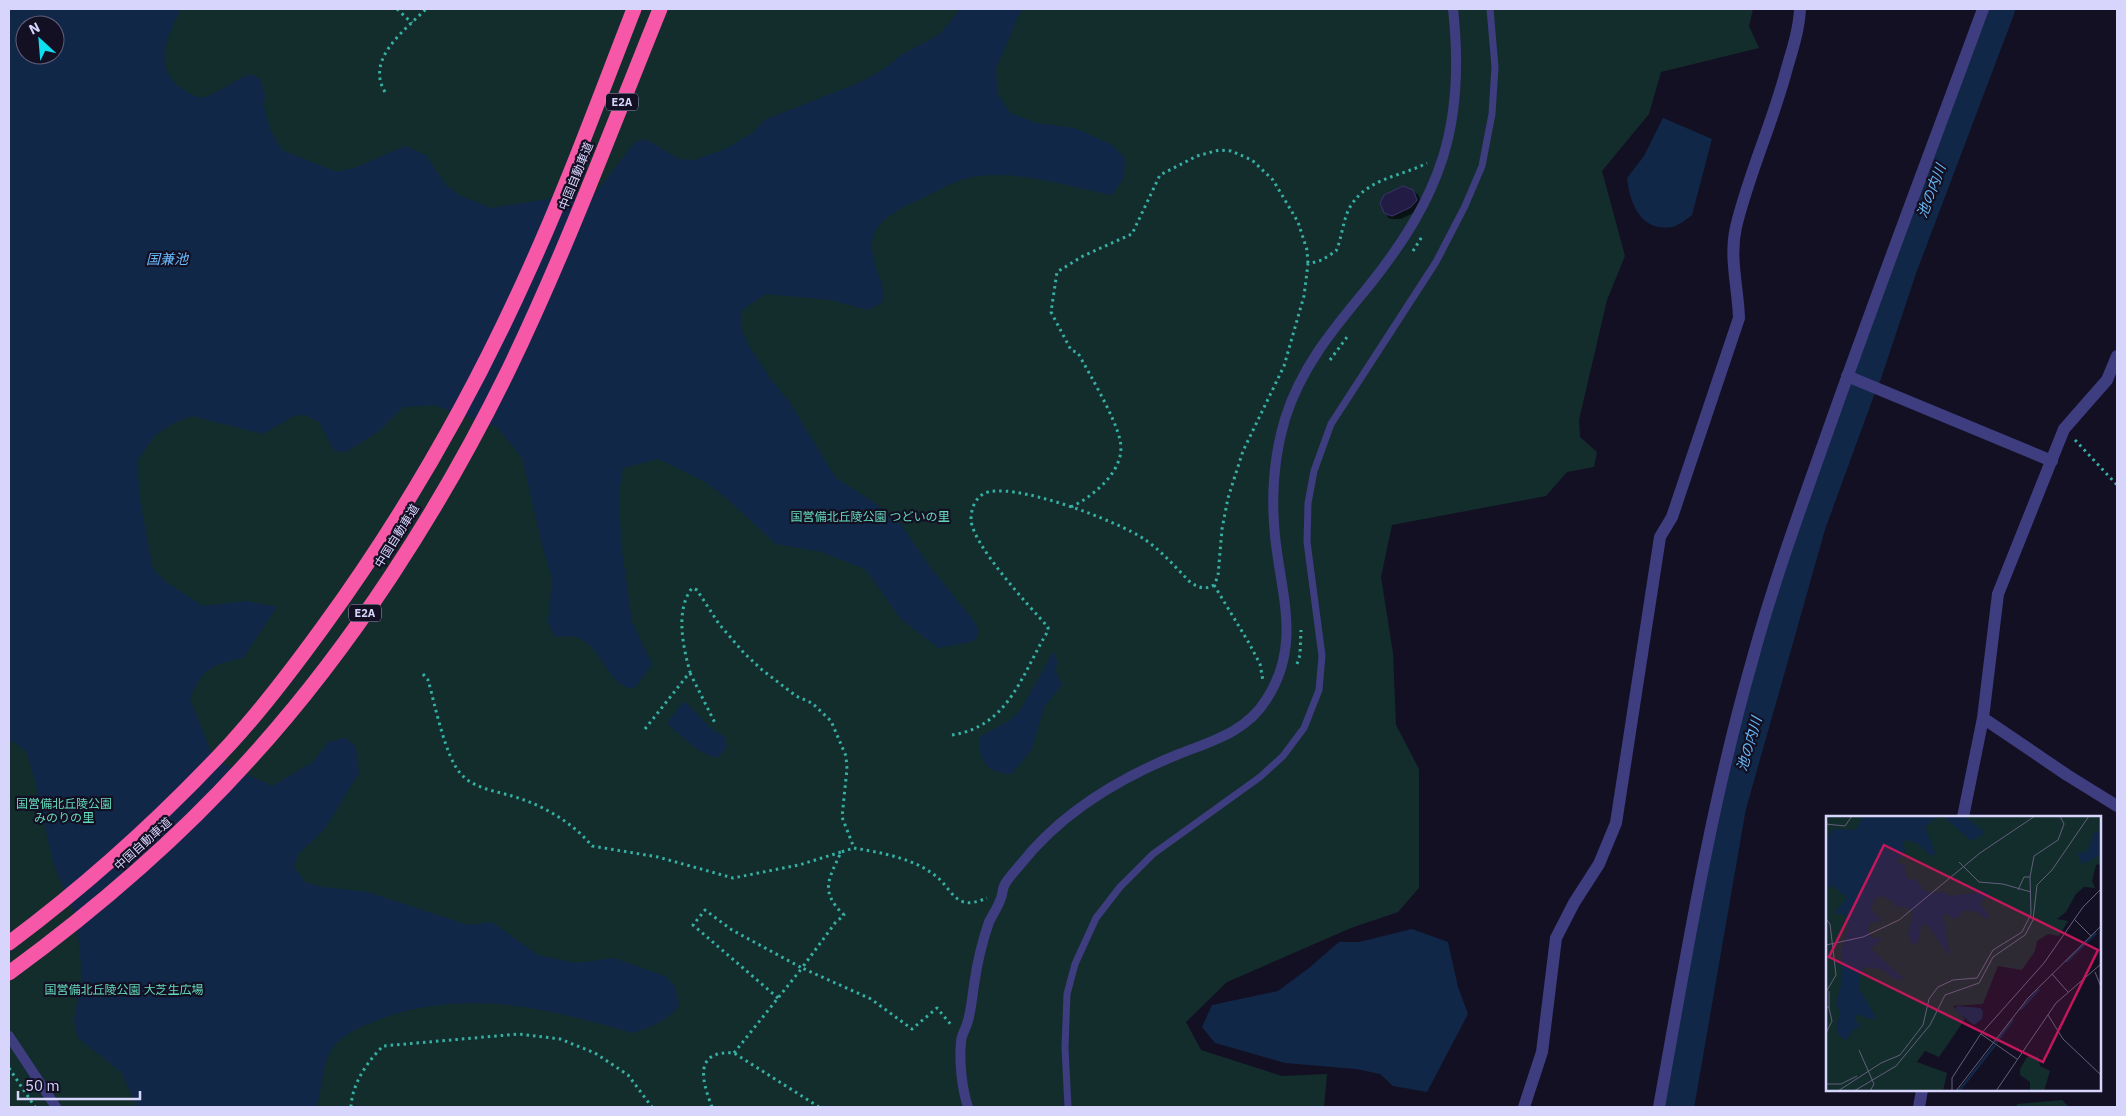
<svg xmlns="http://www.w3.org/2000/svg" width="2126" height="1116" viewBox="0 0 2126 1116" font-family="'IBM Plex Sans','Noto Sans JP',sans-serif">
	<style>
		.green { fill: #132d2c; fill-rule: evenodd }
		.water { fill: #112747; fill-rule: evenodd }
		.lines { fill: none; stroke-linecap: round; stroke-linejoin: round }
		.river { stroke: #112747; stroke-width: 30 }
		.building { fill: #241d44; stroke: #3b306e; filter: url(#shadow) }
		.path { stroke: #36b0a5; stroke-width: 3; stroke-dasharray: 2.5 4; stroke-linecap: butt }
		.service { stroke: #3e3d80; stroke-width: 7 }
		.pedestrian { stroke: #3e3d80; stroke-width: 10 }
		.minor { stroke: #3e3d80; stroke-width: 12 }
		.tertiary { stroke: #3e3d80; stroke-width: 12 }
		.motorway { stroke: #f657a7; stroke-width: 15 }
		.labels { text-anchor: middle; stroke-width: 4.5; stroke-linejoin: round; paint-order: stroke }
		.shield { fill: #131024; stroke: #9d9abc; stroke-width: 1 }
		.shield-label { font-size: 11px; font-weight: bold; fill: #d8d5fd }
		.street-label { font-size: 12px; fill: #d8d5fd; stroke: #131024 }
		.park-label { font-size: 12px; fill: #65d9b9; stroke: #131024 }
		.water-label { font-size: 14px; font-style: italic; fill: #69b9f7; stroke: #131024 }
		.inset-river { fill: none; stroke: #112747; stroke-width: 2.5 }
		.inset-road { fill: none; stroke: #625f7b; stroke-width: 1 }
		.view { fill: #c2185b; fill-opacity: 0.15; stroke: #c2185b; stroke-width: 2.5 }
		.inset-edge { fill: none; stroke: #d8d5fd; stroke-width: 2.5 }
	</style>
	<defs>
		<filter id="shadow"><feDropShadow dx="4.5" dy="4.5" stdDeviation="0" flood-color="#0009"/></filter>
	</defs>
	<rect width="100%" height="100%" fill="#131024"/>
	<path class="green" d="M9,9H1753L1749,26L1759,48L1661,72L1649,114L1602,171L1625,256L1607,300L1579,420L1580,437L1597,452L1594,467L1567,472L1546,496L1392,525L1381,577L1393,653L1396,725L1419,769V888L1398,912L1351,928L1227,982L1186,1022L1201,1050L1282,1076L1327,1074L1324,1107H9ZM25,25H55V55H25Z
		M2062,1100L2069,1107H2014L2018,1104Z"/>
	<path class="water" d="M9,9H181C167,36 151,70 184,90C191,94 197,99 205,97C220,92 235,80 250,74L260,78L265,95L264,105L270,129L282,150L337,172L357,167L405,146L426,155L446,185L459,195L491,208L597,191L635,142L646,139L679,159L694,160L725,149L754,132L764,120L858,83L884,69L901,55L940,34L960,9H1022L996,68L998,95L1010,113L1036,123L1075,128L1112,145L1125,158L1124,178L1112,195C1066,186 1015,168 968,178C951,182 932,194 916,201C901,208 878,219 873,237C867,262 888,281 882,303L867,310L831,300L766,294L742,310L741,327L747,343L772,381L789,401L836,478L875,503L900,523L931,568L973,620L978,628V637L971,642L938,648L901,619L865,569L821,552L776,544L725,497L704,481L658,459L623,468L619,494L621,543L632,622L652,664L635,688C608,691 603,644 575,637C569,635 561,637 555,637L548,623L552,579L542,545L522,458L497,427L434,405L403,407L378,432L346,452L334,451L319,422L305,415L294,416L263,434L191,416L172,424L154,436L138,460L139,495L153,569L166,582L203,606L246,601L277,607L243,658C211,665 202,668 190,699L214,759L272,786L313,762L328,742L346,738L356,747L359,773L324,830L298,854L294,867L305,882L322,887L368,892L468,925L492,922L538,955L576,963L614,958L665,976L675,986L679,1006C669,1020 648,1028 633,1033C546,1008 461,986 373,1022C358,1028 339,1036 330,1052C323,1065 321,1092 317,1107H137L121,1072L78,1038L74,1021L82,974L76,918L53,863L35,781L26,751L9,739ZM25,25H55V55H25Z
		M1663,118L1712,139L1692,215C1687,219 1678,226 1672,227C1640,232 1630,203 1627,178L1644,156Z
		M1054,651L1057,661L1056,672L1062,685L1044,707L1032,749L1012,774C988,774 977,760 980,736L1009,721L1021,709Z
		M684,701L712,729L725,737L727,747L719,757C701,758 680,734 667,723Z
		M1412,929L1448,942L1458,987L1468,1014L1427,1092L1393,1086L1380,1074L1356,1069L1285,1063L1215,1043L1202,1027L1212,1005L1278,991L1309,968L1339,942H1359Z"/>
	<g class="lines">
		<path class="river" d="M1866,376L1902,268L2000,9
			M1679,1107L1731,807L1811,524L1860,390"/>
	</g>
	<path class="building" d="M1403,186L1413,190L1417,200L1411,207L1392,216L1384,213L1380,203L1384,195Z"/>
	<g class="lines">
		<path class="path" d="M397,9L412,23
			M385,92C365,59 405,30 426,9
			M1413,251L1423,235
			M1330,360L1347,337
			M2075,440L2117,485
			M1071,507C1094,496 1127,469 1120,440C1115,417 1090,375 1078,353L1071,350L1051,312L1057,272L1083,256L1132,234L1160,175L1197,156L1219,150L1231,151L1252,160L1273,180L1298,222L1307,250L1308,264
			M1214,585L1249,643L1260,664L1263,681
			M1297,664L1300,655L1301,630
			M690,673L715,723
			M423,674L428,680C435,704 445,757 461,774C473,788 495,791 512,796C543,805 572,822 592,846L658,857L733,878L799,865L841,852
			M645,729L690,672C683,647 675,610 692,588L697,590L719,624L744,653L761,669L796,696L812,703L831,721L846,756L847,769L842,817L854,848C882,853 914,858 937,877C945,883 952,897 961,901C970,905 979,901 987,898
			M952,735C1010,726 1022,673 1048,631V627C1030,607 973,546 971,520C971,510 974,500 983,494C1009,479 1120,522 1144,539C1162,551 1176,568 1191,583C1200,588 1205,590 1214,585L1218,576L1222,529L1228,498L1243,451L1284,366L1304,296L1308,264L1322,260L1336,251C1342,238 1343,219 1350,207C1367,178 1400,177 1427,163
			M778,998L693,925L705,910L732,930L802,968L835,923L844,915C819,891 829,879 841,852L854,848
			M734,1053L802,968L871,999L912,1029L937,1008L952,1026
			M9,1068L35,1107
			M351,1107C352,1084 367,1062 383,1046L519,1034L560,1039L595,1053L628,1075L652,1107
			M712,1107C702,1081 693,1050 734,1053L819,1107"/>
		<path class="service" d="M1068,1107L1065,1048L1067,994L1075,964L1096,918L1120,887L1153,854L1260,777L1283,756L1304,728L1319,690L1322,656L1307,542L1308,503L1314,471L1331,424L1436,262L1465,206L1482,166L1492,114L1495,67L1490,9"/>
		<path class="pedestrian" d="M9,1036L56,1107
			M968,1107C962,1089 959,1062 961,1042C961,1036 965,1030 967,1024C971,1012 972,998 974,985C977,964 982,942 989,922C993,914 998,907 1001,898C1002,896 1003,888 1004,886C1007,879 1015,871 1020,865C1060,814 1119,778 1179,754C1212,741 1246,732 1266,700C1302,645 1281,595 1275,536C1271,497 1274,456 1285,419C1301,367 1334,328 1368,287C1441,196 1466,126 1453,9"/>
		<path class="minor" d="M1847,376L2052,461
			M1983,718L2067,775L2117,806
			M1963,817L1983,718L1998,594L2064,429L2107,380L2117,356
			M1524,1107L1542,1052L1556,938L1574,903L1599,864L1616,823L1660,537L1672,517L1739,318C1738,287 1729,258 1736,227C1749,173 1773,122 1787,68C1793,48 1799,29 1800,9
			M1919,1107L1922,1090"/>
		<path class="tertiary" d="M1659,1107C1686,958 1710,808 1752,661C1772,587 1798,515 1824,442C1875,297 1930,153 1983,9"/>
		<path class="motorway" d="M9,943C88,884 163,816 230,744C264,707 294,667 323,627C404,516 473,395 529,270C568,184 600,96 634,9
			M9,973C95,910 177,840 249,760C352,647 441,508 508,371C565,253 611,130 660,9"/>
	</g>
	<g class="labels">
		<g class="shield">
			<rect x="606" y="93.5" width="32" height="17" rx="4"/>
			<rect x="349" y="604.5" width="32" height="17" rx="4"/>
		</g>
		<g class="shield-label">
			<text x="622" y="106">E2A</text>
			<text x="365" y="617">E2A</text>
		</g>
		<g class="street-label">
			<text transform="translate(576 176) rotate(-68)" y="4">中国自動車道</text>
			<text transform="translate(397 536) rotate(-58)" y="4">中国自動車道</text>
			<text transform="translate(143 844) rotate(-42)" y="4">中国自動車道</text>
		</g>
		<g class="park-label">
			<text x="870" y="521">国営備北丘陵公園 つどいの里</text>
			<text x="64" y="808">国営備北丘陵公園<tspan x="64" dy="14">みのりの里</tspan></text>
			<text x="124" y="994">国営備北丘陵公園 大芝生広場</text>
		</g>
		<g class="water-label">
			<text transform="translate(1931 191) rotate(-69)" y="5">池の内川</text>
			<text x="167" y="264">国兼池</text>
			<text transform="translate(1749 744) rotate(-74)" y="5">池の内川</text>
		</g>
	</g>
	<g transform="translate(1826 816)">
		<rect width="275" height="275" fill="#131024"/>
		<path d="M0,0H275V48L270,49L266,65L269,72L258,71L250,78L240,96L231,103L242,105L233,120L222,118L211,125L209,135L196,154L172,150L157,188L127,190L139,203L113,241L99,235L91,246L121,257L117,275H0ZM207,240L212,241L214,250L224,255L218,275H204V266L194,259V253L201,241Z" fill="#132d2c"/>
		<path d="M37,0H112L99,11L110,38L105,40L91,27L79,24L77,27L79,35L71,46L80,50L79,58L83,63L91,64L97,74L109,77L116,75L124,80L163,75L154,88L163,100L160,103L151,96L139,94L130,103L117,97L124,141L101,108L96,109L91,128L87,129L82,119L87,96L78,90L70,92L68,86L57,80L49,82L45,94L56,104L44,107L42,116L47,122H57L45,133L77,162L71,164L55,153L39,151L33,158L34,174L50,201L47,204L31,198L29,203L35,211L28,213L20,224L13,220L11,211L14,195L10,188L16,164L15,137L23,106L18,99L8,97L21,82L7,70L0,72V24L7,13L30,14ZM117,0H139L159,17L145,25ZM269,15L274,16L275,39L256,48L251,37L261,36ZM131,190L154,192L157,195L156,203L148,209L129,194Z" fill="#112747"/>
		<path class="inset-river" d="M240,146L270,117M194,194L213,173M170,227L187,203M133,275L169,229"/>
		<path class="inset-road" d="M0,8L19,10L26,0M133,46L153,66L177,68L205,76M192,74L198,61H204L208,40L232,24L238,8L234,0M0,103L4,108L10,159L0,176M248,103L265,120M0,129L37,121L73,104L154,37L209,0M269,156L275,171M226,158L242,176M0,190L3,192V175M222,199L237,223L275,259M0,217L6,205L3,192M155,218L191,243M33,234L48,268L44,275M0,268H15L31,260M12,275L55,247L74,239L97,209L103,183L112,171L127,164L151,162L167,134L196,116L205,98L204,61M28,275L70,250L104,209L119,179L153,167L167,141L199,119L207,104L211,69L226,54L263,0M126,275V262L154,219L218,147L257,91L275,73M130,275L202,182L275,110M170,275L230,187L275,148"/>
		<path class="view" d="M58,29L272,134L217,246L3,141Z"/>
		<rect width="275" height="275" class="inset-edge"/>
	</g>
	<rect width="2126" height="1116" fill="none" stroke="#d8d5fd" stroke-width="20"/>
	<g transform="translate(40 40) rotate(334)"><circle r="24" fill="#131024" stroke="#625f7b"/>
	<path d="M0-4L9 19L0 12L-9 19Z" fill="#0ddff0"/>
	<text y="-8" font-size="14" font-weight="bold" text-anchor="middle" fill="#d8d5fd">N</text>
	</g>
	<path d="M18 1091v8h122v-8" fill="none" stroke="#d8d5fd" stroke-width="2.5"/>
	<text x="25" y="1091" font-size="15" fill="#d8d5fd" stroke="#131024" stroke-width="4" paint-order="stroke">50 m</text>
</svg>
